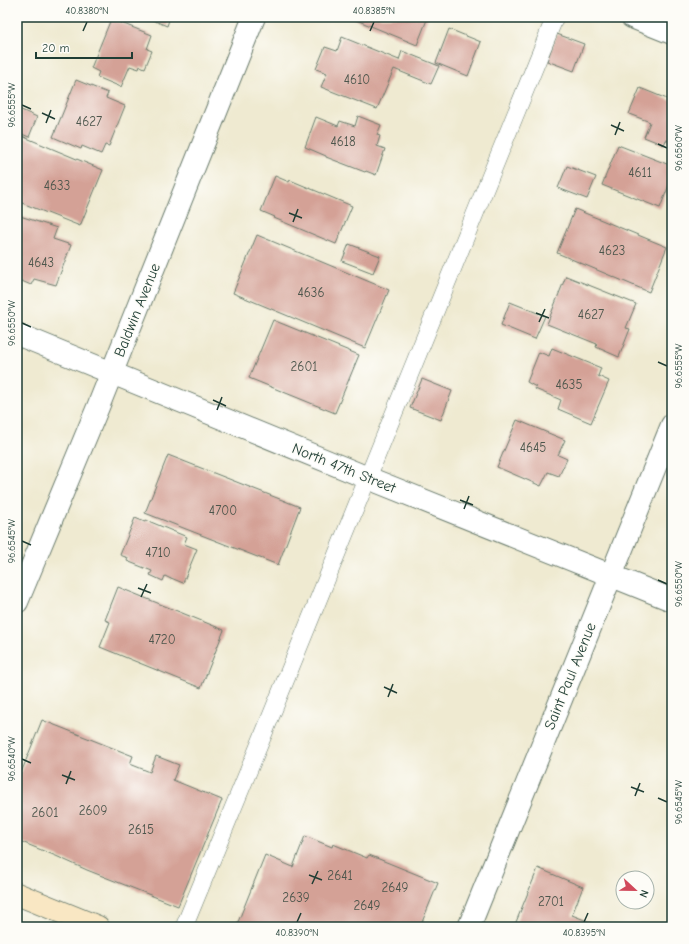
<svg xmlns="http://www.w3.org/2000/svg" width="689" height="944" viewBox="0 0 689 944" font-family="'Comic Neue',sans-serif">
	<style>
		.building { fill: #d4a196 }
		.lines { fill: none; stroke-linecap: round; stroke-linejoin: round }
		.lane-casing { stroke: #687a6b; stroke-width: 18 }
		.street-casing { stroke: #687a6b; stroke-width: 24 }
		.secondary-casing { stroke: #687a6b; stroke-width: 24 }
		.lane { stroke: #fff; stroke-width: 17 }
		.street { stroke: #fff; stroke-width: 22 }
		.secondary { stroke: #f9e7c3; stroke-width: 22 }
		.ticks { fill: none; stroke: #1f3d34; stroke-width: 1.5 }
		.labels { text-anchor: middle; stroke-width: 3; stroke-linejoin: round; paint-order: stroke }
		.number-label { font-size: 13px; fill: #4c564c }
		.street-label { font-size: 15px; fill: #1f3d34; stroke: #fdfcf7 }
		.neatline { fill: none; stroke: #1f3d34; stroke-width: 1.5 }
		.ticks-label { font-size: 10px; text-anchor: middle; fill: #1f3d34 }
	</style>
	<rect width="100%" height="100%" fill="#fdfcf7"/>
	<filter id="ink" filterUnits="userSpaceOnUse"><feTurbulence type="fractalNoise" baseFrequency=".025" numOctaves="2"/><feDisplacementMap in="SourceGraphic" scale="8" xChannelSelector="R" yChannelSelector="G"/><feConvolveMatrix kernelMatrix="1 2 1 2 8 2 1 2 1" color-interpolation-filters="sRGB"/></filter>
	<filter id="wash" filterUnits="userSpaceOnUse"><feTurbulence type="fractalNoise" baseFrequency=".012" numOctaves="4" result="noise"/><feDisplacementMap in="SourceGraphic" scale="16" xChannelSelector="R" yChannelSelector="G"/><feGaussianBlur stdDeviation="0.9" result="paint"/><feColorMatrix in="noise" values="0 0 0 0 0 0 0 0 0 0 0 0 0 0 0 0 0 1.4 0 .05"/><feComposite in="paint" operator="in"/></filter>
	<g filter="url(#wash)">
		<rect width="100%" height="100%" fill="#efead1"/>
		<g id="blocks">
			<path class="building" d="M145,17H170L167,26Z
				M349,17H428L417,45Z
				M111,19L152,35L147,49L152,51L145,68L140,66L139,69L130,66L121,87L97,77L99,72L91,68Z
				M449,29L481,42L468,76L436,63Z
				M557,34L584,44L574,71L547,61Z
				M342,37L399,60L402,51L439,66L431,84L394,69L377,109L321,87L327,73L316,69L325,47L337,51Z
				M76,80L108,93L106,98L125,106L109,146L105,145L101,154L82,146L81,149L53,137Z
				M640,88L672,101V142L666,140L664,145L644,137L650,122L629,114Z
				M17,108L37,117L29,137L17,132Z
				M358,116L381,125L377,135L380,136L377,146L385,149L376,175L366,171L365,172L326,157V156L305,147L316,117L338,126L340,121L355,126Z
				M17,134L103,170L80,226L17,201Z
				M618,145L672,166V177L660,208L602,185Z
				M567,166L596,177L587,199L558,188Z
				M275,176L289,182L290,180L352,206L336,244L274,218L275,217L261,211Z
				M575,209L667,247L649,292L557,253Z
				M17,215L57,228L53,239L71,245L56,285L34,279L31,285L17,279Z
				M257,235L389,290L365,348L233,293Z
				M349,244L380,256L373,273L342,261Z
				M566,276L636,304L626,328L630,329L619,357L596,347L597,344L547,324Z
				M510,302L545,316L535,339L501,325Z
				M273,320L359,355L335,413L249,378Z
				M552,348L601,368L598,376L609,381L591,423L558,409L561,400L535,389L536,387L527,382L539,352L549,356Z
				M422,379L452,391L441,420L410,408Z
				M517,420L565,440L558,455L567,459L559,476L548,472L541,486L497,467Z
				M168,455L300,507L278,565L145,513Z
				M135,518L145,522L146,520L187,537L184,544L197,549L183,583L171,578V579L165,576L163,581L150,575L152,571L127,561L128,558L120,555Z
				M118,587L224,630L201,688L100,647L110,622L105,620Z
				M42,720L133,756L130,764L150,772L156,756L179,765L173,780L222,800L178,906L87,870L56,856L17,840V783Z
				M305,836L332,847L333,844L367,858L369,855L438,883L420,927H236L265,855L293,867Z
				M538,868L583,887L572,915L592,923L590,927H514Z"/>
		</g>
	</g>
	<g filter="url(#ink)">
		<use href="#blocks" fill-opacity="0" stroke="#687a6b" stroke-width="1"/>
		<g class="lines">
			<defs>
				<path id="lane" d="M184,927L262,738L555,17"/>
				<path id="street" d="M632,17L672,33
					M17,334L368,478L672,600
					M17,602L98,407L254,17
					M469,927L672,425"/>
				<path id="secondary" d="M17,894L98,927"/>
			</defs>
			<use href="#lane" class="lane-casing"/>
			<use href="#street" class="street-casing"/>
			<use href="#secondary" class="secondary-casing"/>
			<use href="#lane" class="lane"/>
			<use href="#street" class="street"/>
			<use href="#secondary" class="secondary"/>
		</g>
	</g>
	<path class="ticks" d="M83,31L87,22M370,31L374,22M22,105L31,109M42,113L55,119M46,123L51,110M611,125L624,131M615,135L620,122M658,144L667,148M289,213L302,218M293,222L298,209M536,313L549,318M539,322L545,309M22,323L31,327M658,362L667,366M213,400L226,406M217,410L222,397M460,500L473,505M464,509L469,496M22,541L31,545M658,580L667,584M138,588L151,593M141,597L147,584M384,687L397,693M388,697L393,684M22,759L31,763M62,775L75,780M66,784L71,771M631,787L644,792M635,796L640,783M658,798L667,802M309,875L322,880M312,884L318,871M297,922L301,913M584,922L588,913"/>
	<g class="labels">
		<g class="number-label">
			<text x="357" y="84">4610</text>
			<text x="89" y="126">4627</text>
			<text x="343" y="146">4618</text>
			<text x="640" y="177">4611</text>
			<text x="57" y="190">4633</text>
			<text x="612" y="255">4623</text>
			<text x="41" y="267">4643</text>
			<text x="311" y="297">4636</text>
			<text x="591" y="319">4627</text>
			<text x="304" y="371">2601</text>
			<text x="569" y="389">4635</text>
			<text x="533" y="452">4645</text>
			<text x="223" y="515">4700</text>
			<text x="158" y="557">4710</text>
			<text x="162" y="644">4720</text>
			<text x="93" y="815">2609</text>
			<text x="45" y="817">2601</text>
			<text x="141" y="834">2615</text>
			<text x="340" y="880">2641</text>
			<text x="395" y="892">2649</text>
			<text x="296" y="902">2639</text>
			<text x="551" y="906">2701</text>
			<text x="367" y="910">2649</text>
		</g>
		<g class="street-label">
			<text transform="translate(137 310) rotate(-68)" y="5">Baldwin Avenue</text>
			<text transform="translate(344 468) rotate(22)" y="5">North 47th Street</text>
			<text transform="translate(570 676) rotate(-68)" y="5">Saint Paul Avenue</text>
		</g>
	</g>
	<rect width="689" height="944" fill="none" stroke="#fdfcf7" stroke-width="44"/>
	<g transform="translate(635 890) rotate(112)"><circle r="19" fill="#fdfcf7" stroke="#a4b0a9"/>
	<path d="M0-3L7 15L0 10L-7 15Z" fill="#d1495b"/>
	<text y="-6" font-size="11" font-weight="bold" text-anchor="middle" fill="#1f3d34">N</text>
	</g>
	<path d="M36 52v6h96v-6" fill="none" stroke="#1f3d34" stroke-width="2"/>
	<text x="42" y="52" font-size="12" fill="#1f3d34" stroke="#fdfcf7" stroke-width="3" paint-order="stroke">20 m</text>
	<rect x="22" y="22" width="645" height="900" class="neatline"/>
	<g class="ticks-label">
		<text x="87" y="14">40.8380°N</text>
		<text x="374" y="14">40.8385°N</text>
		<text transform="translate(11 105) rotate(-90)" y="4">96.6555°W</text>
		<text transform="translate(678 148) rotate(-90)" y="4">96.6560°W</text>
		<text transform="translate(11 323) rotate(-90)" y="4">96.6550°W</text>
		<text transform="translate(678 366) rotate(-90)" y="4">96.6555°W</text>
		<text transform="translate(11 541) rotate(-90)" y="4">96.6545°W</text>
		<text transform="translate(678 584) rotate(-90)" y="4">96.6550°W</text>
		<text transform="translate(11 759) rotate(-90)" y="4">96.6540°W</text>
		<text transform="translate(678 802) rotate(-90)" y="4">96.6545°W</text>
		<text x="297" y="936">40.8390°N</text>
		<text x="584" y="936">40.8395°N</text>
	</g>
</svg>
